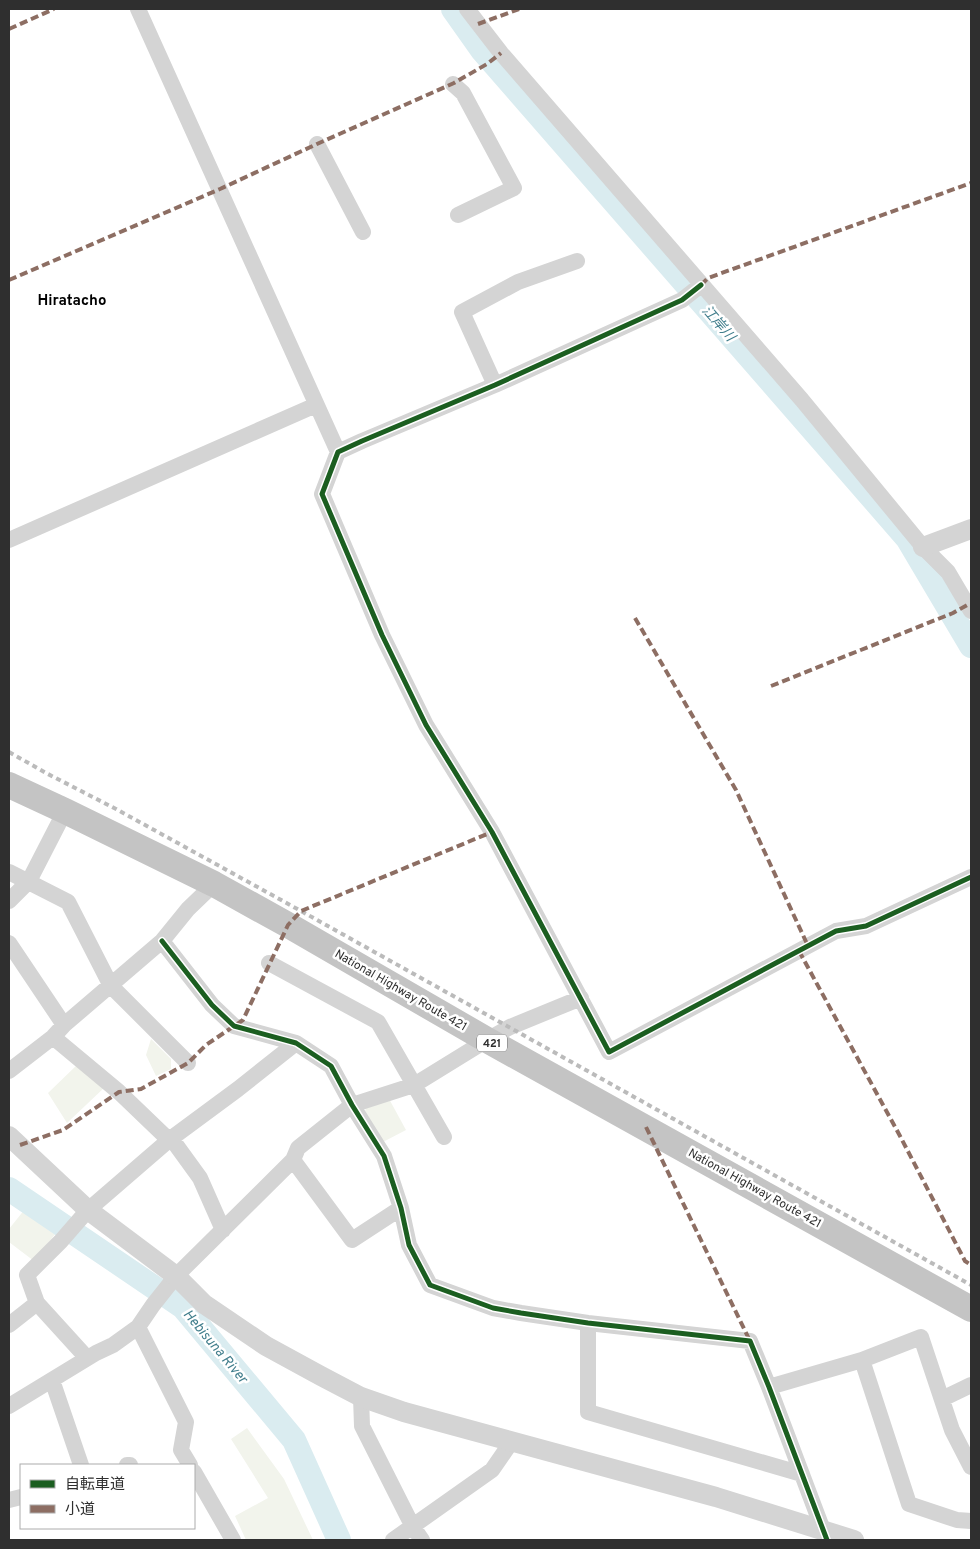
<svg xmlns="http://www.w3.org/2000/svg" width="980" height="1549" viewBox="0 0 980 1549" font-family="Overpass,'Noto Sans JP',sans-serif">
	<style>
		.green { fill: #f2f4ec }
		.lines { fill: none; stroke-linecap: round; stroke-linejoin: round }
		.river { stroke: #daecf0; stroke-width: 24 }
		.minor { stroke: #d4d4d4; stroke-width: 16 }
		.tertiary { stroke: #d4d4d4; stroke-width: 20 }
		.trunk { stroke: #c4c4c4; stroke-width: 26 }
		.rail { stroke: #bbb; stroke-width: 4; stroke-dasharray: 5 4; stroke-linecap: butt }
		.quiet { stroke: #8d6e63; stroke-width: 4; stroke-dasharray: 8 4; stroke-linecap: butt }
		.cycleway-casing { stroke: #fff; stroke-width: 8 }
		.cycleway { stroke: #1b5e20; stroke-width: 5 }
		.labels { text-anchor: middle; stroke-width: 5; stroke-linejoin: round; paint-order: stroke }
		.shield { fill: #fff; stroke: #6d6d6d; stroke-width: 1 }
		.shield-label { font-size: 11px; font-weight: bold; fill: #2f2f2f }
		.street-label { font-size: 12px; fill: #2f2f2f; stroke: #fff }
		.water-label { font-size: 14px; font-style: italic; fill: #417e8c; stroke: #fff }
		.quarter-label { font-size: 15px; font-weight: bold; fill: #000; stroke: #fff }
	</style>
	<rect width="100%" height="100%" fill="#fff"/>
	<path class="green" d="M151,1039L171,1059V1069L156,1076L146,1055Z
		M78,1064L105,1087L67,1123L48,1093Z
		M388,1097L406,1130L383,1142L364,1113L368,1104Z
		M25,1209L56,1233L34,1261L9,1242V1229Z
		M247,1428L284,1479L313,1540H246L235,1516L268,1498L231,1439Z"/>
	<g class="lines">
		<path class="river" d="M453,9L482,50L907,538L971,646
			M9,1189L183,1307L294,1440L339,1540"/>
		<path class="minor" d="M138,9L338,452
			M467,9L501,53L802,400L923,547L948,572L971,611
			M453,84L463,93L514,188L458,215
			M317,144L363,232
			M701,285L682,300L495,385L362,441L338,452L322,494L382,635L426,725L492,832L609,1052L836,931L866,926L971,877
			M495,385L462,312L518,282L577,261
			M9,540L316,405
			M9,872L68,902L111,986L188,1063
			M9,901L29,881L65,811
			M162,941L212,1005L234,1026L296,1043L331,1066L352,1105L384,1156L401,1208L409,1245L430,1285L493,1308L521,1313L588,1323L750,1341L769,1387L826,1538
			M9,943L64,1025
			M269,963L378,1022L444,1137
			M53,1037L119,1092L169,1140
			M9,1071L53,1037L64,1025L162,941L188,909L214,884
			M171,1138L200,1178L223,1230
			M293,1160L352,1240L401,1208
			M588,1323V1412L802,1474
			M9,1325L37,1303
			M138,1327L186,1422L181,1450L190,1465
			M87,1358L37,1303L27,1275L61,1241L88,1210L169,1140L238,1089L296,1043
			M862,1360L909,1504L957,1520L971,1521
			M52,1380L81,1465
			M769,1387L862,1360L921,1337L952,1430L971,1467
			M361,1397L362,1426L413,1527L422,1540
			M942,1399L971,1385
			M9,1406L96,1353L113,1345L138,1327L153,1305L176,1276L293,1160L298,1148L352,1105L414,1085L487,1040L510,1027L581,998
			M127,1465H130
			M194,1472L233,1540
			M9,1500L21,1497
			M393,1540L492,1470L512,1441"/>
		<path class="tertiary" d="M923,547L971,529
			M9,1136L88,1210L176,1276L204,1304L266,1346L321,1376L361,1397L404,1412L716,1497L854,1540"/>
		<path class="trunk" d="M9,785L65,811L214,884L288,925L487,1040L971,1309"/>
		<path class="rail" d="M9,752L46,773L116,809L301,911L971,1285"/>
		<path class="quiet" d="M478,24L519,9
			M9,29L54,9
			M9,280L220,189L317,144L454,83L487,64L501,53
			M701,285L708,278L971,183
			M635,618L736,790L808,946
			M771,686L953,613L969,604
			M799,951L900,1136L965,1261L971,1265
			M646,1127L750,1341
			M20,1145L63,1130L119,1092L141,1089L188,1063L206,1045L243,1020L288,925L301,911L492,832"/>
		<defs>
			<path id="cycleway" d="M701,285L682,300L495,385L362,441L338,452L322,494L382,635L426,725L492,832L609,1052L836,931L866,926L971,877
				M162,941L212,1005L234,1026L296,1043L331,1066L352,1105L384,1156L401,1208L409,1245L430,1285L493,1308L521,1313L588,1323L750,1341L769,1387L827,1540"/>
		</defs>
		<use href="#cycleway" class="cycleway-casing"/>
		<use href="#cycleway" class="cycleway"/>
	</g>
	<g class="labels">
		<rect class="shield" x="477" y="1034.5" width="30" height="17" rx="4"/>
		<g class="shield-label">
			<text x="492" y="1047">421</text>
		</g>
		<g class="street-label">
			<text transform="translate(401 990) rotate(30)" y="4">National Highway Route 421</text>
			<text transform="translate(755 1188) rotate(29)" y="4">National Highway Route 421</text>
		</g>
		<g class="water-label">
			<text transform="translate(719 323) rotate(49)" y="5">江岸川</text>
			<text transform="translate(216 1346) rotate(50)" y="5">Hebisuna River</text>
		</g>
		<g class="quarter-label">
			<text x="72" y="305">Hiratacho</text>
		</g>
	</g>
	<rect width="980" height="1549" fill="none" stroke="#2f2f2f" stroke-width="20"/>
	<rect x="20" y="1464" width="175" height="65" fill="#ffffff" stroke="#acacac"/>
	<rect x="30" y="1480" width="25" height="8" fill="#1b5e20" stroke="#acacac"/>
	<text x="65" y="1489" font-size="15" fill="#2f2f2f">自転車道</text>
	<rect x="30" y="1505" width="25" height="8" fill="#8d6e63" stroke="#acacac"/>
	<text x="65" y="1514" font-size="15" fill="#2f2f2f">小道</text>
</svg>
